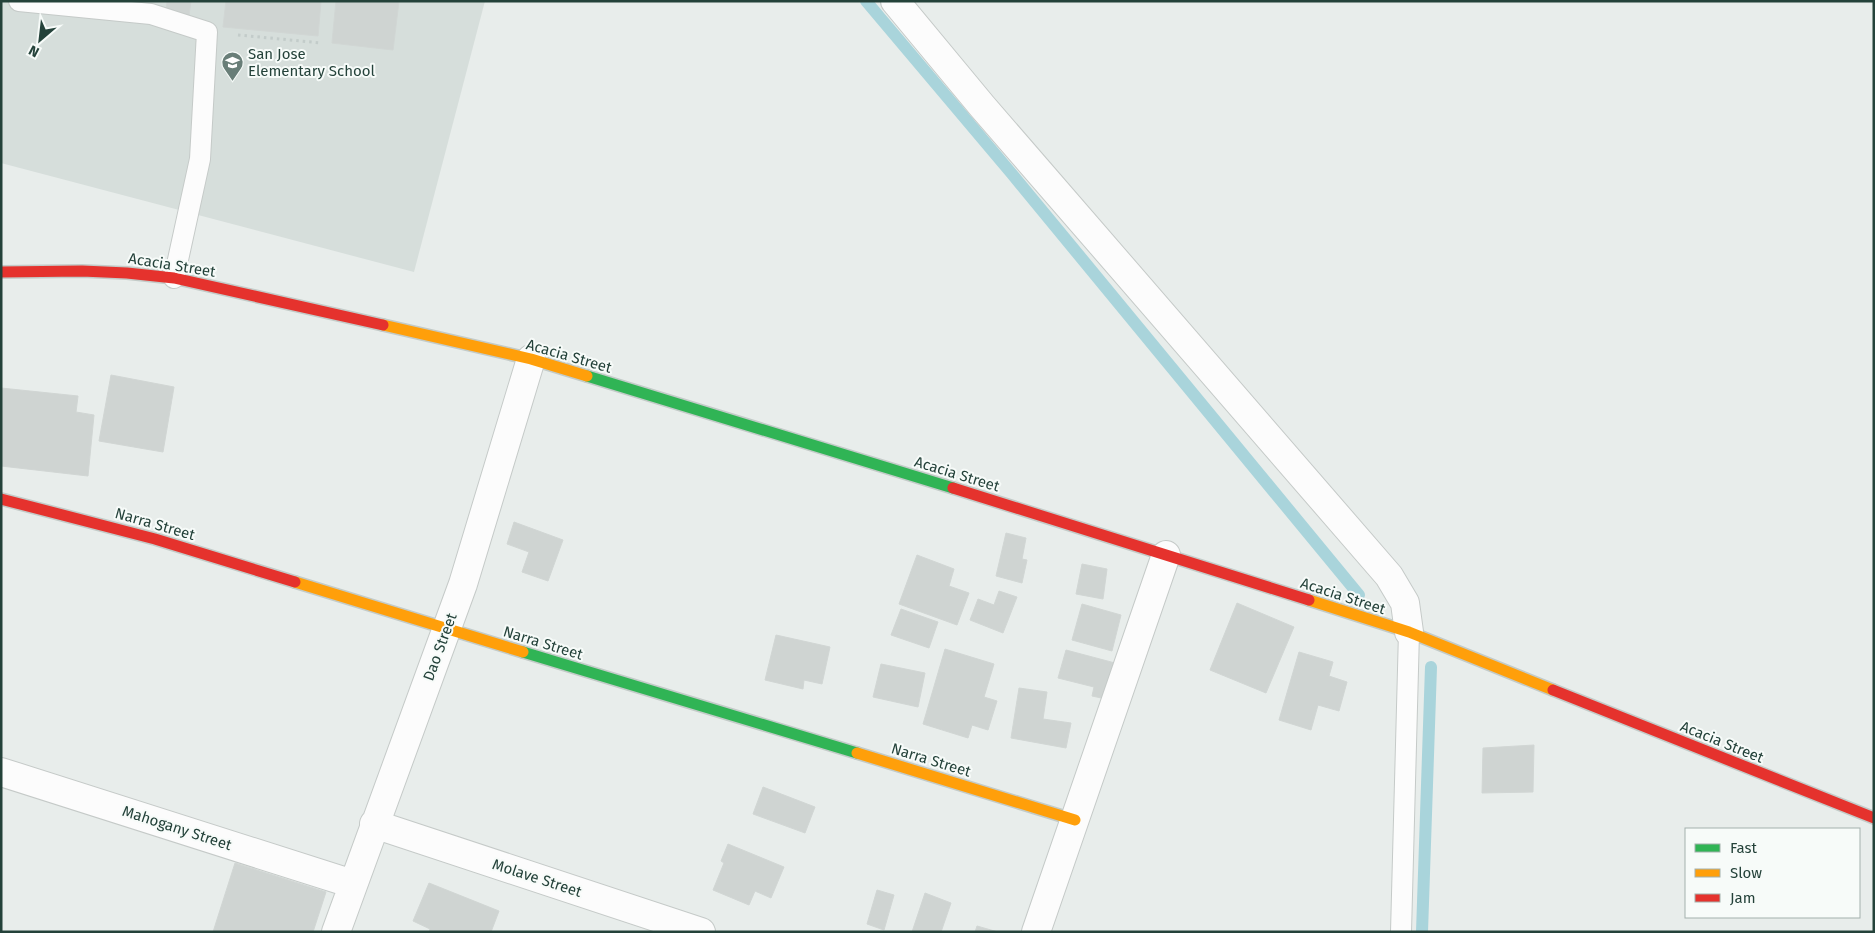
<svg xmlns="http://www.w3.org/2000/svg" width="1875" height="933" viewBox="0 0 1875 933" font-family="'Fira Sans',sans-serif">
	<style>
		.built { fill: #d6dedb }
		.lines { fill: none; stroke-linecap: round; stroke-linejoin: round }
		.stream { stroke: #a9d4db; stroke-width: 12 }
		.building { fill: #cfd4d2; stroke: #d1d6d4 }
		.lane-casing { stroke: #c5cac8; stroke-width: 22 }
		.street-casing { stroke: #c5cac8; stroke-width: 30 }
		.fast-casing { stroke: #c3cbc8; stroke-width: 14 }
		.slow-casing { stroke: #c3cbc8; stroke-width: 14 }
		.jam-casing { stroke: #c3cbc8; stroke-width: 14 }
		.path { stroke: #c3ccca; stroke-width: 3; stroke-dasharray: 2.5 4; stroke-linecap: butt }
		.lane { stroke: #fcfcfc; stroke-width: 20 }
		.street { stroke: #fcfcfc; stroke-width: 28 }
		.fast { stroke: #30b455; stroke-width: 11 }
		.slow { stroke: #ff9f0a; stroke-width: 11 }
		.jam { stroke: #e5322d; stroke-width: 11 }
		.labels { text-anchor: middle; stroke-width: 4; stroke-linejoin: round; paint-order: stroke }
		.poi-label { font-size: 15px; fill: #24423a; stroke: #f7fbf9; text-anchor: start }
		.street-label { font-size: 15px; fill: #24423a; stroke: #f7fbf9 }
	</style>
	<rect width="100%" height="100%" fill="#e8edeb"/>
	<path class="built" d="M1,1H485L414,272L1,163Z"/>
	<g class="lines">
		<path class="stream" d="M866,1L1012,174L1359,595
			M1422,932L1431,667"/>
	</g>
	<path class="building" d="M167,1H191L189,15L166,12Z
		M226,1H321L318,36L223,27Z
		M336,1H399L393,50L332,43Z
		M111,375L174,387L163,452L99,441Z
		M1,388L78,396L76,412L94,415L88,476L1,466Z
		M514,522L563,540L548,581L522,572L529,552L507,544Z
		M1006,533L1026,538L1022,559L1027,560L1022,583L996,576Z
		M917,555L954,569L949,586L969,593L957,625L899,604Z
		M1082,564L1107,569L1103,599L1076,594Z
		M999,591L1017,597L1003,633L970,620L978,599L994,605Z
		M1237,603L1294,627L1266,693L1210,670Z
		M1082,604L1121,615L1112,651L1072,640Z
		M901,609L938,622L929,648L891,635Z
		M776,635L830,647L822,684L804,680L803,689L765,680Z
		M945,649L994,664L984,697L997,701L988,730L972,725L968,738L923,724Z
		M1066,650L1115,663L1106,699L1092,696L1094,687L1058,678Z
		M1299,652L1333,662L1329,676L1347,682L1339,711L1318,705L1311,730L1279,720Z
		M881,664L925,673L918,707L873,697Z
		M1019,688L1047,692L1043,719L1071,723L1066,748L1011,738Z
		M1534,745L1533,792L1482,793L1483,748Z
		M763,787L815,807L805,833L753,814Z
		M728,844L784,867L771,898L755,891L749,905L713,890L724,863L721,861Z
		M235,863L326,892L313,932H213Z
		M429,883L499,911L491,932H429L430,929L413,921Z
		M877,890L894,895L884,930L867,924Z
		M925,893L951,903L941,932H912Z
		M977,926L998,932H975Z"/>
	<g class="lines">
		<defs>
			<path id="lane" d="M19,1L151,14L207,32L200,159L174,278
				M1401,932L1409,632"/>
			<path id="street" d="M895,1L982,106L1389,576L1405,603L1409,632
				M1,772L353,884
				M374,824L701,932
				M336,932L463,584L531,359
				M1036,932L1166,555"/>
			<path id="fast" d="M587,376L953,488
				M523,652L857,753"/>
			<path id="slow" d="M383,325L531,359L587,376
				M295,582L523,652
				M1309,600L1409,632L1553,690
				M857,753L1075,820"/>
			<path id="jam" d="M1,272L82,271L127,273L174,278L383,325
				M953,488L1309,600
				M1,499L155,539L295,582
				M1553,690L1874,818"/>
		</defs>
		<use href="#lane" class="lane-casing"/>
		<use href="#street" class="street-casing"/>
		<use href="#fast" class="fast-casing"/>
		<use href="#slow" class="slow-casing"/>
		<use href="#jam" class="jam-casing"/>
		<path class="path" d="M238,35L322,43"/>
		<use href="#lane" class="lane"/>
		<use href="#street" class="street"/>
		<use href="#fast" class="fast"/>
		<use href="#slow" class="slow"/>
		<use href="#jam" class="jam"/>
	</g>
	<defs>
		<symbol id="school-pin" viewBox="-11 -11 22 30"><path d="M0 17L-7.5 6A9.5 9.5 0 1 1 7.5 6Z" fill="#697e78" stroke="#f7fbf9"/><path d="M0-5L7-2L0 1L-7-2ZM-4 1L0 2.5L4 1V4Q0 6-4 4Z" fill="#fff"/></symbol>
	</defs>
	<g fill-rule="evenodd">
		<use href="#school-pin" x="220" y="50" width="25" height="34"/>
	</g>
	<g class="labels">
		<g class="poi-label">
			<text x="248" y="59">San Jose<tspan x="248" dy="17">Elementary School</tspan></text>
		</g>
		<g class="street-label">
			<text transform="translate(172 265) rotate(9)" y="5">Acacia Street</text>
			<text transform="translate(569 356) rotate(16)" y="5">Acacia Street</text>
			<text transform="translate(957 474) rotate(17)" y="5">Acacia Street</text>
			<text transform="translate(155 524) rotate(16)" y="5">Narra Street</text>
			<text transform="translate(1343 596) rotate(18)" y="5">Acacia Street</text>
			<text transform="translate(543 643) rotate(17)" y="5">Narra Street</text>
			<text transform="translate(440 647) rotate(-70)" y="5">Dao Street</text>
			<text transform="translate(1722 742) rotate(22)" y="5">Acacia Street</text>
			<text transform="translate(931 760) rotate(17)" y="5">Narra Street</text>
			<text transform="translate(177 828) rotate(18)" y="5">Mahogany Street</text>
			<text transform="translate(537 878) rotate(18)" y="5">Molave Street</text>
		</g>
	</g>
	<rect width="1875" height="933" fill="none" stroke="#24423a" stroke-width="5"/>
	<rect x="1685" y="828" width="175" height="90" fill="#f7fbf9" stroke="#a3b1ad"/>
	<rect x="1695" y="844" width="25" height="8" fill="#30b455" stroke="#a3b1ad"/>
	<text x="1730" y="853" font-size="15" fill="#24423a">Fast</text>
	<rect x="1695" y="869" width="25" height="8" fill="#ff9f0a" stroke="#a3b1ad"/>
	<text x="1730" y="878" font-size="15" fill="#24423a">Slow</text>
	<rect x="1695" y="894" width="25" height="8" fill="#e5322d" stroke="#a3b1ad"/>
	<text x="1730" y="903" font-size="15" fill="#24423a">Jam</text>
	<g transform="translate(40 40) rotate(208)" stroke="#f7fbf9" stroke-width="4" paint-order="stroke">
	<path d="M0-4L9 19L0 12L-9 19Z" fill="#24423a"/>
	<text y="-8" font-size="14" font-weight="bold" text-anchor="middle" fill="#24423a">N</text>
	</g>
</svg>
